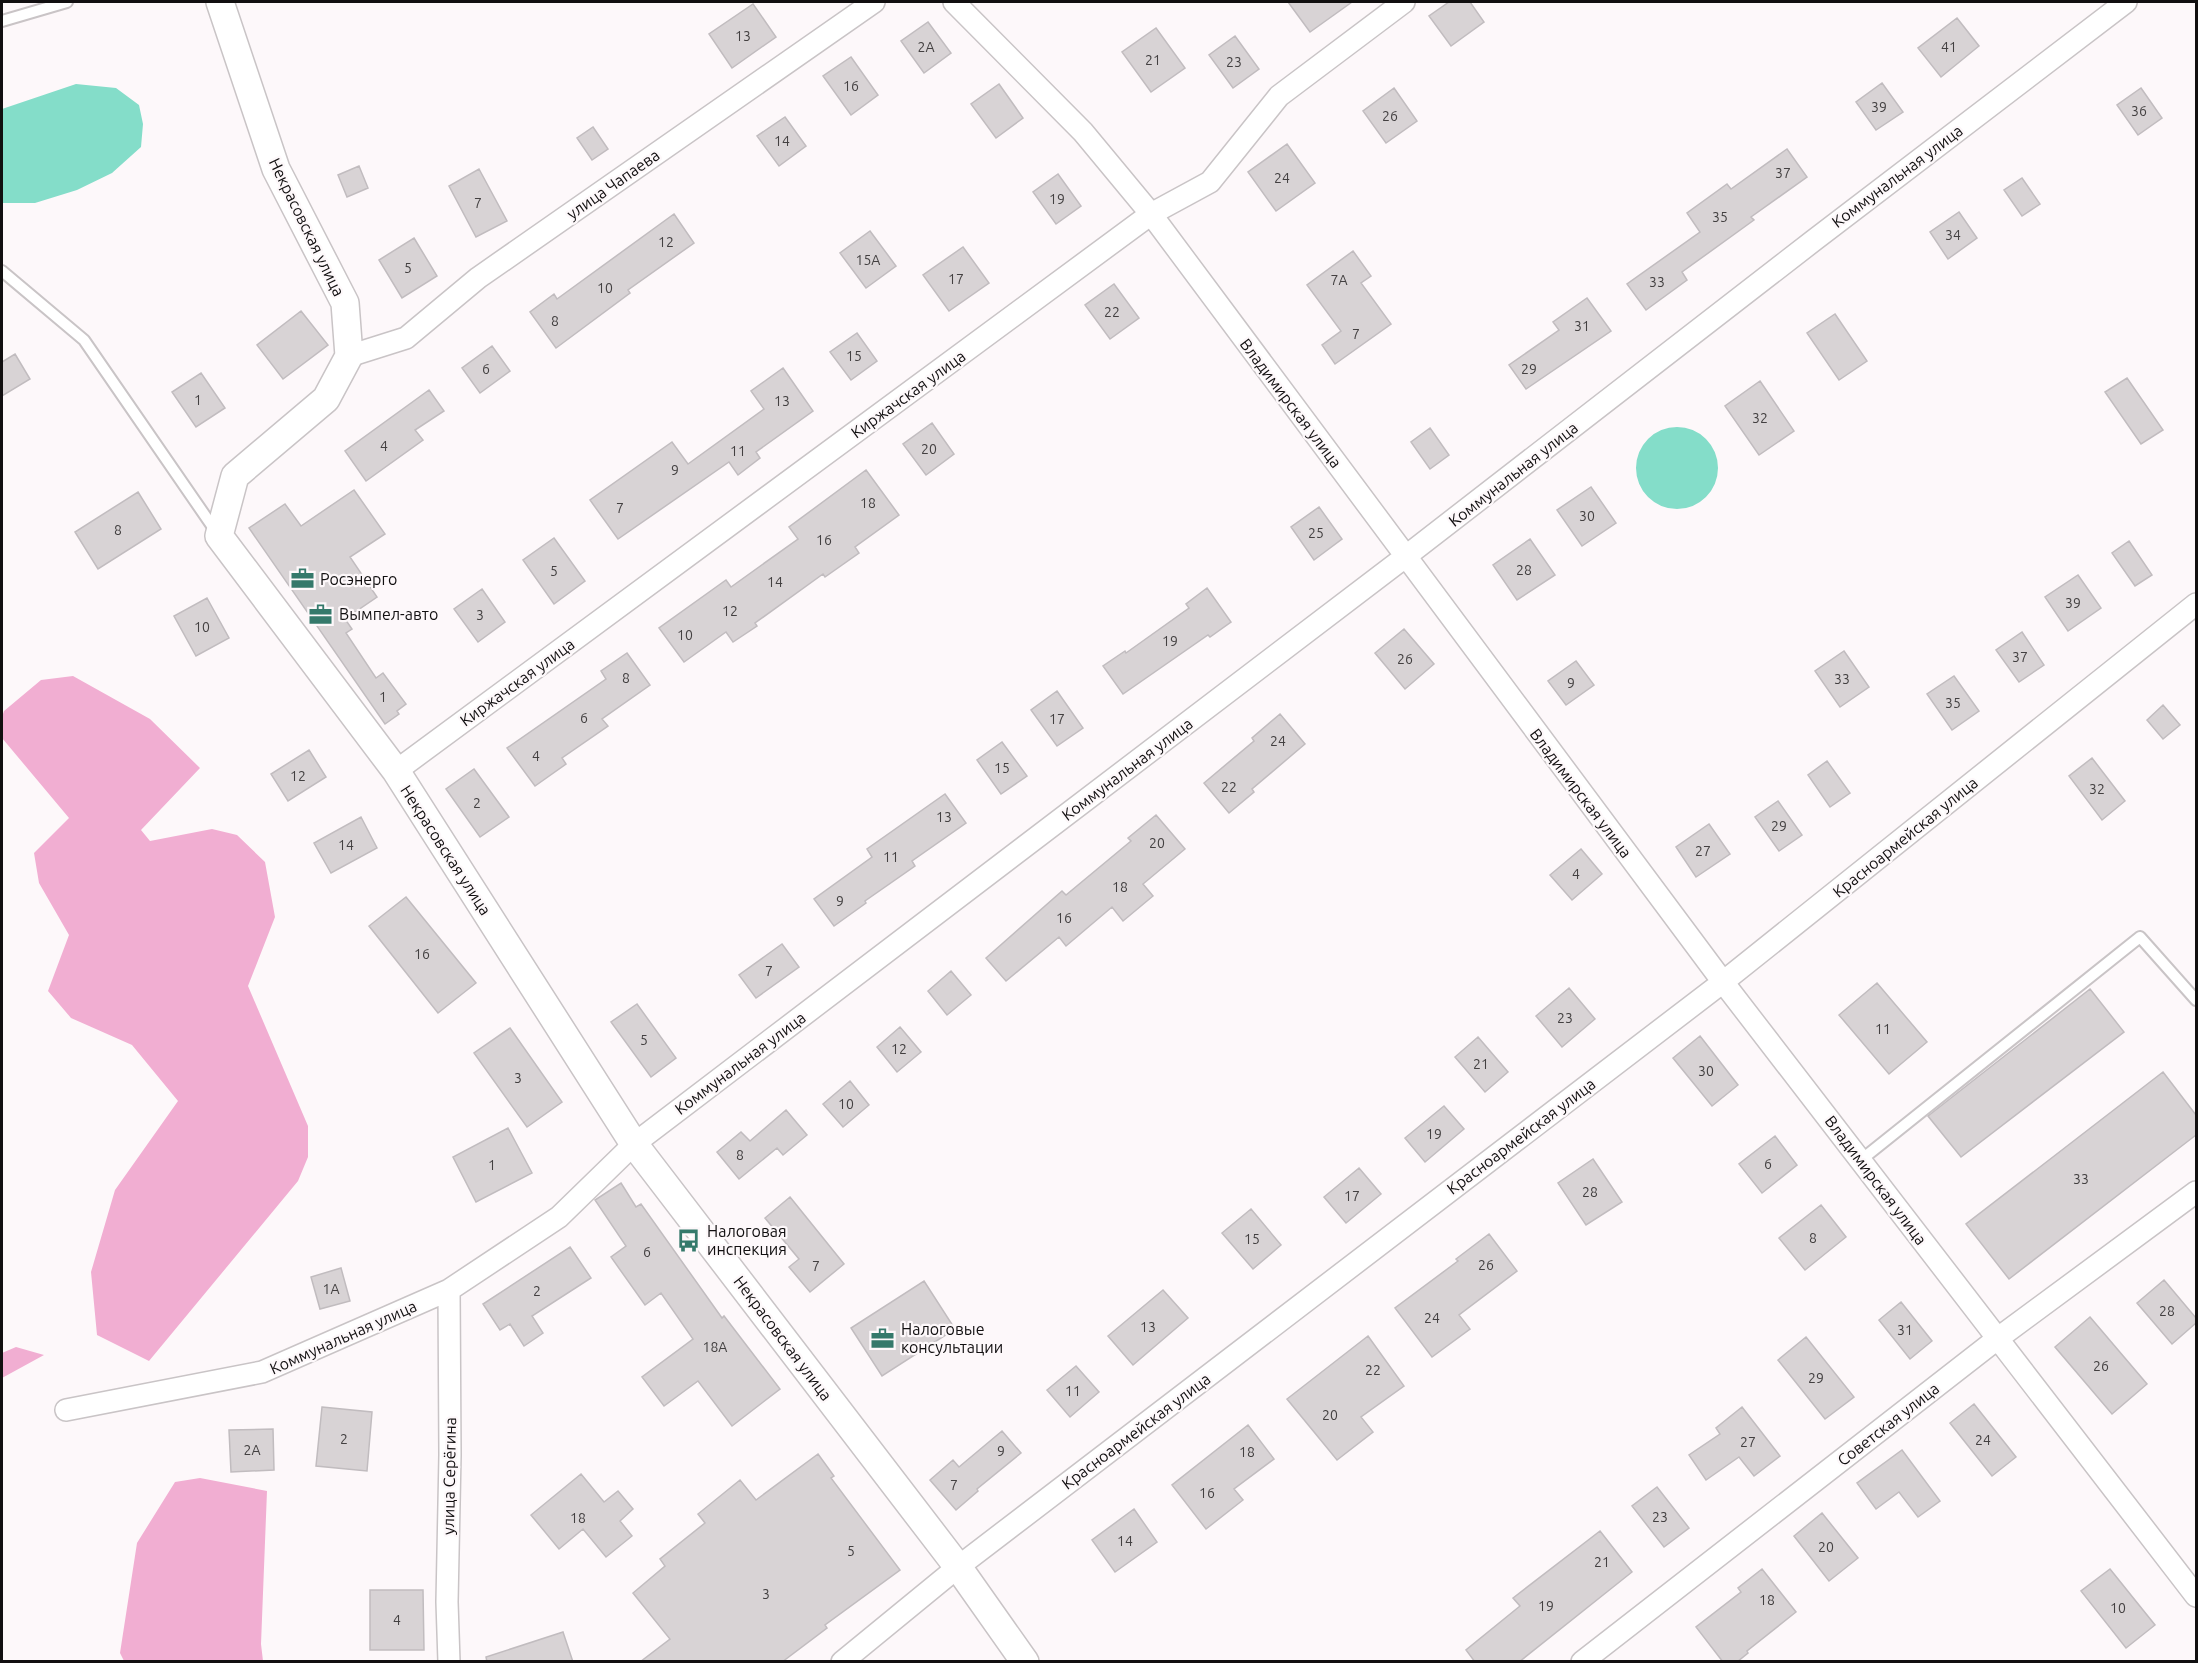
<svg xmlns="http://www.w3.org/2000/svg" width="2198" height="1663" viewBox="0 0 2198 1663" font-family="Ubuntu,sans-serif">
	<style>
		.forest { fill: #f1aed2 }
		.water { fill: #84ddc9 }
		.building { fill: #d8d3d5; stroke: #c1bcbf; stroke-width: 1.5 }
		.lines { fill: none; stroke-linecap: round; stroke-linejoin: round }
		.service-casing { stroke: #c9c4c6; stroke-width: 14 }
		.minor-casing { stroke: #c9c4c6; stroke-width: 24 }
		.tertiary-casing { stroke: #c9c4c6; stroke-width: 30 }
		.service { stroke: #fff; stroke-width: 10 }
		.minor { stroke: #fff; stroke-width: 21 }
		.tertiary { stroke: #fff; stroke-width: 27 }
		.labels { text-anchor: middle; stroke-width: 4.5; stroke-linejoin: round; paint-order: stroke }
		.number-label { font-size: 14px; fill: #434041 }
		.street-label { font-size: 16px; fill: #110f10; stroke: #fdf8fa }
		.poi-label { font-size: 16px; fill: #110f10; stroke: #fdf8fa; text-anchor: start }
	</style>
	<rect width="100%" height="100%" fill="#fdf8fa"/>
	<path class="forest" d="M73,676L150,719L200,768L141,830L150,841L212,829L237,835L265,862L275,917L248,986L308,1126V1157L298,1181L149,1361L97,1335L91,1272L115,1190L178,1101L132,1045L71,1018L48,991L69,935L39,883L34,853L69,818L2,738V717L4,711L41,680Z
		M16,1347L44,1355L2,1378V1353Z
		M200,1478L267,1491L261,1644L263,1661H124L120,1653L137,1543L175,1482Z"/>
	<path class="water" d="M76,84L116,88L139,105L143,124L141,147L112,173L77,190L35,203H2V109Z
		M1636 468a41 41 0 1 1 82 0a41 41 0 1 1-82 0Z"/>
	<path class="building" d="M1288,2H1352L1310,32Z
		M1449,2H1470L1484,22L1451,46L1429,16Z
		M753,4L776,37L732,68L709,34Z
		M1957,18L1979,46L1941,77L1918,48Z
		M928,22L951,53L924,73L901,41Z
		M1156,28L1185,68L1151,92L1122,52Z
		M1235,36L1259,69L1233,88L1209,55Z
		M851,57L878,95L851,115L823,76Z
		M1882,83L1903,112L1876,130L1856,102Z
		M999,84L1023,118L996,138L971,104Z
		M1394,88L1417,121L1386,143L1363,111Z
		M2141,88L2162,118L2138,135L2117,105Z
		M785,117L806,146L779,166L757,136Z
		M593,127L608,149L592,160L577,138Z
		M1287,144L1315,183L1276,211L1248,172Z
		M1787,149L1807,177L1751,217L1754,220L1682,272L1687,280L1646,310L1627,284L1700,232L1687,213L1727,184L1731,189Z
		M359,166L368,188L347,197L338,175Z
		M479,169L507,221L476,237L449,186Z
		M1058,174L1081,206L1056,224L1033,192Z
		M2022,178L2040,204L2022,216L2004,190Z
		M1959,212L1977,238L1948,259L1930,232Z
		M674,214L694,243L628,290L630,293L556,348L530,312L554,294L557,299Z
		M870,231L896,266L866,288L840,253Z
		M414,238L437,276L402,298L379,260Z
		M963,247L989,283L949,311L923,275Z
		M1353,251L1371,276L1361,283L1391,324L1335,364L1322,345L1341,331L1307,285Z
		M1114,284L1139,318L1110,339L1085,305Z
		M1587,298L1611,331L1526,389L1509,365L1559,330L1553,322Z
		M301,311L328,345L283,379L257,345Z
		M1835,314L1867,361L1839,380L1807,333Z
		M857,333L877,361L851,380L830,352Z
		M492,346L510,371L480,393L462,368Z
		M15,354L30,379L2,396V362Z
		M783,368L813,411L756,452L760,458L738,475L729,462L618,539L590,500L672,442L688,464L764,409L751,391Z
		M201,373L225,408L196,427L172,392Z
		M2127,378L2163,430L2141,444L2105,392Z
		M1760,381L1794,431L1759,455L1725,406Z
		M429,390L444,411L415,430L423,440L366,481L345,451Z
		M932,423L954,454L926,475L903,444Z
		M1430,428L1449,455L1430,469L1411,442Z
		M866,470L899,515L855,547L859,553L825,577L823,574L755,623L757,626L733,642L726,632L684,662L659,628L726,580L731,587L798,539L789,527Z
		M1591,487L1616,523L1582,546L1557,510Z
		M354,490L385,534L350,557L377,597L345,619L352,629L346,633L376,678L383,673L406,704L397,711L399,714L385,724L249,528L285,504L301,526Z
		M138,492L161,529L98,569L75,532Z
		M1319,507L1342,539L1314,560L1291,527Z
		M554,538L585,581L554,604L523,560Z
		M1530,539L1555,575L1517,600L1493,565Z
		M2129,541L2152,575L2135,586L2112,553Z
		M2078,575L2101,608L2068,631L2045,597Z
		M1207,588L1231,622L1210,637L1208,635L1123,694L1103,666L1125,651L1126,653L1189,608L1186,604Z
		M482,589L505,622L478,642L454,609Z
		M207,598L229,638L196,656L174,616Z
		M1404,629L1434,664L1405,689L1375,653Z
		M2022,632L2044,665L2019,682L1996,650Z
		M1844,651L1869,687L1840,707L1815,671Z
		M627,653L650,685L602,719L608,726L562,758L566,764L535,786L507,748L606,679L601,671Z
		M1576,661L1594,685L1566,705L1548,681Z
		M1954,676L1979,711L1952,730L1927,694Z
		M1057,691L1083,728L1057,746L1031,710Z
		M2163,705L2180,725L2163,739L2147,720Z
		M1280,714L1305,744L1252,789L1254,792L1229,813L1204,783L1254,741L1252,738Z
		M1002,742L1027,776L1001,794L977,760Z
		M309,750L326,777L288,801L271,774Z
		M2092,758L2125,801L2102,820L2069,776Z
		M1827,761L1850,793L1830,807L1808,775Z
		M474,769L509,817L480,837L446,789Z
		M945,794L966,823L912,861L915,866L865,901L866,903L834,926L814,899L872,857L867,849Z
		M1778,801L1802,835L1779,851L1755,817Z
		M1156,815L1185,849L1143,884L1153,896L1123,921L1112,907L1066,946L1059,937L1006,981L986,958L1062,891L1066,895L1131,841L1128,838Z
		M361,817L377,848L331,873L314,843Z
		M1709,824L1730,854L1696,877L1676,847Z
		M1581,849L1602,874L1572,900L1550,875Z
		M406,897L476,983L438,1013L369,926Z
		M782,944L799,967L756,998L739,975Z
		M951,971L971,995L947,1015L928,991Z
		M1877,983L1927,1042L1889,1074L1839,1015Z
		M1569,988L1595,1019L1562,1047L1536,1016Z
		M2090,989L2124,1032L1961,1157L1928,1116Z
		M637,1004L676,1058L651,1077L611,1022Z
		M900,1027L921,1052L897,1072L877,1047Z
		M510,1028L562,1102L527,1127L474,1053Z
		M1700,1036L1738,1085L1712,1106L1673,1058Z
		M1478,1037L1508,1072L1485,1092L1455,1057Z
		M2163,1072L2196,1115V1135L2009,1279L1966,1224Z
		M850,1081L869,1105L843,1127L823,1104Z
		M1444,1106L1464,1129L1425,1162L1405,1138Z
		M786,1110L807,1135L783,1155L777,1148L739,1179L717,1152L741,1132L750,1141Z
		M508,1128L532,1173L476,1202L453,1157Z
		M1775,1136L1797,1165L1762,1193L1739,1164Z
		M1593,1159L1622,1202L1586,1225L1558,1183Z
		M1359,1168L1381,1194L1346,1223L1324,1197Z
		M621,1183L636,1207L641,1204L722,1318L724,1316L780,1389L732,1426L698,1381L664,1406L642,1377L693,1339L661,1293L645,1305L611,1257L626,1246L595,1200Z
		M790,1197L844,1264L810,1292L789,1267L799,1259L765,1218Z
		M1821,1205L1846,1237L1805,1270L1779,1238Z
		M1251,1209L1281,1245L1253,1269L1222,1233Z
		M1489,1234L1517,1271L1459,1315L1470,1329L1432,1357L1395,1308L1458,1261L1456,1259Z
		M570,1247L591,1278L532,1316L543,1333L524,1346L510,1324L500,1330L483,1304Z
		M341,1268L350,1301L320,1309L311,1277Z
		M2164,1280L2196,1318V1323L2172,1344L2137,1303Z
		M924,1281L955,1329L882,1376L851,1328Z
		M1163,1290L1188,1318L1133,1365L1108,1336Z
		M1901,1302L1932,1341L1910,1359L1879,1320Z
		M2090,1317L2147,1384L2112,1414L2055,1347Z
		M1368,1336L1404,1386L1361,1417L1373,1432L1337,1460L1287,1399Z
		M1806,1337L1854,1397L1825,1419L1778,1360Z
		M1076,1366L1099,1392L1070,1417L1047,1390Z
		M1974,1404L2016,1457L1992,1476L1950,1423Z
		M322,1407L372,1412L367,1471L316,1466Z
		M1742,1407L1780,1456L1754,1476L1739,1457L1706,1480L1689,1455L1720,1434L1716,1428Z
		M1248,1425L1274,1459L1234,1489L1243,1500L1206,1529L1172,1485Z
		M273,1429L274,1470L231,1472L229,1430Z
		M1002,1431L1021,1453L977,1489L978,1491L956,1510L930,1480L953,1460L959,1467Z
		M1902,1450L1940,1501L1918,1517L1899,1492L1876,1509L1857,1483Z
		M818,1454L834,1476L831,1478L900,1570L825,1625L827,1628L782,1662H640L670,1639L633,1593L665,1566L660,1559L705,1523L698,1514L740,1480L756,1500Z
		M581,1474L604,1502L618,1491L633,1509L620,1521L632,1536L606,1557L583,1529L559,1549L531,1515Z
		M1657,1487L1689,1528L1664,1547L1632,1506Z
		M1134,1509L1157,1542L1115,1572L1092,1540Z
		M1822,1513L1858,1558L1829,1581L1794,1536Z
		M1600,1531L1632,1572L1519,1662H1475L1466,1650L1520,1606L1513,1598Z
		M1762,1569L1796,1612L1747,1651L1748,1653L1737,1662H1723L1696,1627L1741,1592L1738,1588Z
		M2110,1569L2155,1625L2126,1648L2081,1591Z
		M370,1590H423L424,1650H370Z
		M563,1632L573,1662H487L486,1657Z"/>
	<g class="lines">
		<defs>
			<path id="service" d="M2,21L67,2
				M2,271L84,340L217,533
				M1861,1160L2140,937L2196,1000"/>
			<path id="minor" d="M954,2L1083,132L1151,214L1723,982L2196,1596
				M349,356L406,338L478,278L874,2
				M396,771L1151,214L1210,182L1279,96L1404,2
				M449,1290L450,1455L447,1602L449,1662
				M66,1410L262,1372L449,1290L559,1217L634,1144L1405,557L1813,241L2126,2
				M842,1662L958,1567L1723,982L2196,604
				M1582,1662L1997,1339L2196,1192"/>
			<path id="tertiary" d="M220,2L276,169L345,303L349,356L326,399L235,476L219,536L396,771L634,1144L958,1567L1025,1662"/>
		</defs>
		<use href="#service" class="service-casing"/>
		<use href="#minor" class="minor-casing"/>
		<use href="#tertiary" class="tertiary-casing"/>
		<use href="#service" class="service"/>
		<use href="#minor" class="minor"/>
		<use href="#tertiary" class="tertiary"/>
	</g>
	<defs>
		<symbol id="office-bare" viewBox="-9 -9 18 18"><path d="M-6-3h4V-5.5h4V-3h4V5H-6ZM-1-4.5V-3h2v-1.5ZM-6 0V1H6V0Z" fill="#35796b" stroke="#fdf8fa" stroke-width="2.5" paint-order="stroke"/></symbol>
		<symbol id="bus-bare" viewBox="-9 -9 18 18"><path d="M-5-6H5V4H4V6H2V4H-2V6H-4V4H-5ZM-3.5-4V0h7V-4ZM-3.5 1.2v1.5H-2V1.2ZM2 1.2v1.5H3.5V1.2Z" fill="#35796b" stroke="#fdf8fa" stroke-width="2.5" paint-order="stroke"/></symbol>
	</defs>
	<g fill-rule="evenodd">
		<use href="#office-bare" x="286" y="562" width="33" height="33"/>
		<use href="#office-bare" x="304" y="598" width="33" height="33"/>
		<use href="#bus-bare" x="672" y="1224" width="33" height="33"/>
		<use href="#office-bare" x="866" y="1322" width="33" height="33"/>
	</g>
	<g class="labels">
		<g class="number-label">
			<text x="743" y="41">13</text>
			<text x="926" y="52">2А</text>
			<text x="1949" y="52">41</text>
			<text x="1153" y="65">21</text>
			<text x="1234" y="67">23</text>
			<text x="851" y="91">16</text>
			<text x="1879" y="112">39</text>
			<text x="2139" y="116">36</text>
			<text x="1390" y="121">26</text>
			<text x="782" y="146">14</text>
			<text x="1783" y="178">37</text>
			<text x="1282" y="183">24</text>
			<text x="1057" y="204">19</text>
			<text x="478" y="208">7</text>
			<text x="1720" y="222">35</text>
			<text x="1953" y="240">34</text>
			<text x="666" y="247">12</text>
			<text x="868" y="265">15А</text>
			<text x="408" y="273">5</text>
			<text x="956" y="284">17</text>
			<text x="1339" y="285">7А</text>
			<text x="1657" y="287">33</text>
			<text x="605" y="293">10</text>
			<text x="1112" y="317">22</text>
			<text x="555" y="326">8</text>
			<text x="1582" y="331">31</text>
			<text x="1356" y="339">7</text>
			<text x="854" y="361">15</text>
			<text x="486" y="374">6</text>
			<text x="1529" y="374">29</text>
			<text x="198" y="405">1</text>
			<text x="782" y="406">13</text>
			<text x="1760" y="423">32</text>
			<text x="384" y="451">4</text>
			<text x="929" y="454">20</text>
			<text x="738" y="456">11</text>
			<text x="675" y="475">9</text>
			<text x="868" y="508">18</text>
			<text x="620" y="513">7</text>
			<text x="1587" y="521">30</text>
			<text x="118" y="535">8</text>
			<text x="1316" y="538">25</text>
			<text x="824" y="545">16</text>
			<text x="1524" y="575">28</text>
			<text x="554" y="576">5</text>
			<text x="775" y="587">14</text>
			<text x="2073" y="608">39</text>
			<text x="730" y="616">12</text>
			<text x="480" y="620">3</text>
			<text x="202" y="632">10</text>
			<text x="685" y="640">10</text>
			<text x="1170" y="646">19</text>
			<text x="2020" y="662">37</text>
			<text x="1405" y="664">26</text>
			<text x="626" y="683">8</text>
			<text x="1842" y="684">33</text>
			<text x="1571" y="688">9</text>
			<text x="383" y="702">1</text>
			<text x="1953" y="708">35</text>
			<text x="584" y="723">6</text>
			<text x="1057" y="724">17</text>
			<text x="1278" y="746">24</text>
			<text x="536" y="761">4</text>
			<text x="1002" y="773">15</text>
			<text x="298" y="781">12</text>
			<text x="1229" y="792">22</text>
			<text x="2097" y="794">32</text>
			<text x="477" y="808">2</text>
			<text x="944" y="822">13</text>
			<text x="1779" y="831">29</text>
			<text x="1157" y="848">20</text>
			<text x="346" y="850">14</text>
			<text x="1703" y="856">27</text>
			<text x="891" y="862">11</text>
			<text x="1576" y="879">4</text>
			<text x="1120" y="892">18</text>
			<text x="840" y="906">9</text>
			<text x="1064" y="923">16</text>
			<text x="422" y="959">16</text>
			<text x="769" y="976">7</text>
			<text x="1565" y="1023">23</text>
			<text x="1883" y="1034">11</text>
			<text x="644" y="1045">5</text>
			<text x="899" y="1054">12</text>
			<text x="1481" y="1069">21</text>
			<text x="1706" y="1076">30</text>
			<text x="518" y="1083">3</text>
			<text x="846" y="1109">10</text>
			<text x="1434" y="1139">19</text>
			<text x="740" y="1160">8</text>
			<text x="1768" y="1169">6</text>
			<text x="492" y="1170">1</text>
			<text x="2081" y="1184">33</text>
			<text x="1590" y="1197">28</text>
			<text x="1352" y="1201">17</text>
			<text x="1813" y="1243">8</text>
			<text x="1252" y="1244">15</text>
			<text x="647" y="1257">6</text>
			<text x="1486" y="1270">26</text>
			<text x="816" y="1271">7</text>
			<text x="331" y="1294">1А</text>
			<text x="537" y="1296">2</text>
			<text x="2167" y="1316">28</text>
			<text x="1432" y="1323">24</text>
			<text x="1148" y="1332">13</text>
			<text x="1905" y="1335">31</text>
			<text x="715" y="1352">18А</text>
			<text x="2101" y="1371">26</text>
			<text x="1373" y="1375">22</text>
			<text x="1816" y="1383">29</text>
			<text x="1073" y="1396">11</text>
			<text x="1330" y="1420">20</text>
			<text x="344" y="1444">2</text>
			<text x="1983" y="1445">24</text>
			<text x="1748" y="1447">27</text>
			<text x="252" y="1455">2А</text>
			<text x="1001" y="1456">9</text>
			<text x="1247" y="1457">18</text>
			<text x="954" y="1490">7</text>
			<text x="1207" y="1498">16</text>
			<text x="1660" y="1522">23</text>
			<text x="578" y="1523">18</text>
			<text x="1125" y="1546">14</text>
			<text x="1826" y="1552">20</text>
			<text x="851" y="1556">5</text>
			<text x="1602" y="1567">21</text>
			<text x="766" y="1599">3</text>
			<text x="1767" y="1605">18</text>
			<text x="1546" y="1611">19</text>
			<text x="2118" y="1613">10</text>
			<text x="397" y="1625">4</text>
		</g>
		<g class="street-label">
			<text transform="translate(1897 176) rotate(-37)" y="6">Коммунальная улица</text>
			<text transform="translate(613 184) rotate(-35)" y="6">улица Чапаева</text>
			<text transform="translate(307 227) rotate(64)" y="6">Некрасовская улица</text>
			<text transform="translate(908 394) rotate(-36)" y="6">Киржачская улица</text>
			<text transform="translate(1291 403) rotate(53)" y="6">Владимирская улица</text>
			<text transform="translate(1513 474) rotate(-38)" y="6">Коммунальная улица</text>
			<text transform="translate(517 682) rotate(-36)" y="6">Киржачская улица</text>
			<text transform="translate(1127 769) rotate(-37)" y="6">Коммунальная улица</text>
			<text transform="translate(1581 793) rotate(53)" y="6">Владимирская улица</text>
			<text transform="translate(1905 837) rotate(-39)" y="6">Красноармейская улица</text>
			<text transform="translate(446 850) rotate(57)" y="6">Некрасовская улица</text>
			<text transform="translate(740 1063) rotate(-37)" y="6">Коммунальная улица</text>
			<text transform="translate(1521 1136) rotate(-37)" y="6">Красноармейская улица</text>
			<text transform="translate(1876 1180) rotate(53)" y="6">Владимирская улица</text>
			<text transform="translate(343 1337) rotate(-24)" y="6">Коммунальная улица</text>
			<text transform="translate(783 1338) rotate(53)" y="6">Некрасовская улица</text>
			<text transform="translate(1888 1424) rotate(-38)" y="6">Советская улица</text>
			<text transform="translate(1136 1431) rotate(-37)" y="6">Красноармейская улица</text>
			<text transform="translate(449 1476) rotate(-89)" y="6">улица Серёгина</text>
		</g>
		<g class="poi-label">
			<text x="320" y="585">Росэнерго</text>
			<text x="339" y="620">Вымпел-авто</text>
			<text x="707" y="1237">Налоговая<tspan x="707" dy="18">инспекция</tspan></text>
			<text x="901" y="1335">Налоговые<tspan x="901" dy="18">консультации</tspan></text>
		</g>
	</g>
	<rect width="2198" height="1663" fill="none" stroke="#110f10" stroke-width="6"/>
</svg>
